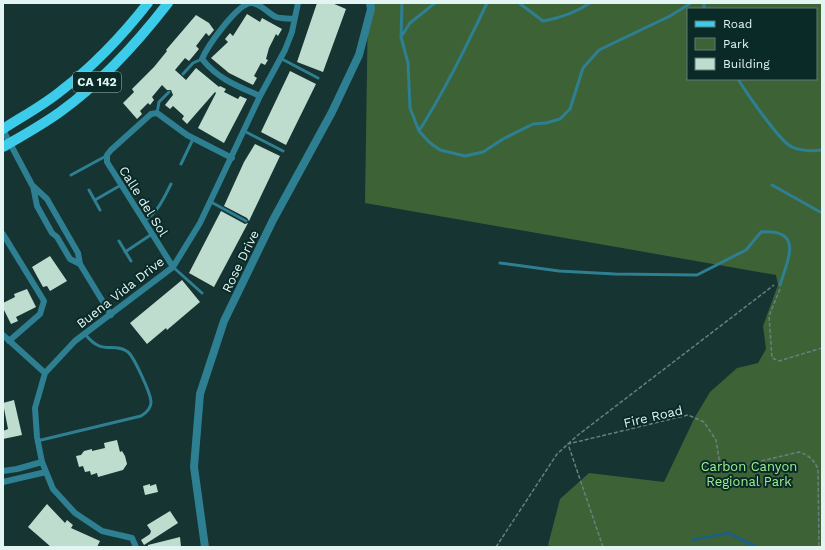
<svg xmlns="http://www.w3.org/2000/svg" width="825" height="550" viewBox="0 0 825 550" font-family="'Work Sans',sans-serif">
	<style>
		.green { fill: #3d6236; fill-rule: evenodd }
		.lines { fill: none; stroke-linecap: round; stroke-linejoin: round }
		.stream { stroke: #185f8b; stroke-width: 2.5 }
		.building { fill: #bfddcf }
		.path { stroke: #67817f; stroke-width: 1.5; stroke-dasharray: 4 2; stroke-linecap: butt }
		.service { stroke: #2d7f91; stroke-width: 3 }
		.minor { stroke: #2d7f91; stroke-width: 6 }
		.tertiary { stroke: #2d7f91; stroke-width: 8 }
		.primary { stroke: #3dcbea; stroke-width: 10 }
		.labels { text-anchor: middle; stroke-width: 4; stroke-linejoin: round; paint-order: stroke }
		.shield { fill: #0a2a28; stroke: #a2b8b6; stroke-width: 1 }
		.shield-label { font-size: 12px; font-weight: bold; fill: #e3f5f3 }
		.street-label { font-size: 13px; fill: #e3f5f3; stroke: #0a2a28 }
		.park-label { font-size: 13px; fill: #9ef08f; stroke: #0a2a28 }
	</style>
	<rect width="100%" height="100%" fill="#153432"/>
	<path class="green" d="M368,3H822V547H552L548,545L560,499L589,473L664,482L695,417L710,392L737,368L758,363L766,349L763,326L778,285L776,275L365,203ZM688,9H816V79H688Z"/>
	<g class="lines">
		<path class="stream" d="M692,540L728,533L757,547"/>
	</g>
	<path class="building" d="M317,3H332L346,9L323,72L297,62Z
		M247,14L260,22L262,18L282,29L278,36L276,34L269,48L266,59L268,60L265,65L261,63L254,76L257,78L253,85L229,73L211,58L228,42L225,39L230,33L233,36Z
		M196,15L209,23L214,30L209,36L206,33L196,46L199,49L189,61L185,58L175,70L186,80L196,68L219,87L220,86L226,89L224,92L238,99L240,96L247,99L224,143L198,128L216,93L215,92L187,124L182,119L184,116L173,106L170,109L165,105L173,95L171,90H167L162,85L152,97L154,100L150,105L148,103L140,111L142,114L137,119L123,103L134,92L132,89L154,67L167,51L166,50Z
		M290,71L316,84L286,145L261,132Z
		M255,144L280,156L249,221L247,218L224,206L244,162Z
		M221,211L245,224L248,223L214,287L189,273Z
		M50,256L67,281L50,291L47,286L43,287L32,267Z
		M182,280L200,302L167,330L166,328L147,344L130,323Z
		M27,289L36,307L16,317L18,321L11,324L3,308V303L15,297L14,294Z
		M14,400L22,435L3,439V431L8,429L3,403Z
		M117,440L120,452L122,451L125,456L127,464L123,470L98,477L97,473L91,475L90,471L85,472L83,466L79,467L76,456L81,455L84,451L92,449V451L105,448L104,443Z
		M150,484V486L156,484L158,492L145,495L143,486Z
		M47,504L65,523L67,520L73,525L71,528L100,541L97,547H51L43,540L28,527Z
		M170,511L178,523L144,545L141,540L150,534L151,531L147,525Z
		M180,537L181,547H148V545Z"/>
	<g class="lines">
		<path class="path" d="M780,289L769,316L772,358L779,361L822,348
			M496,547L557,454L578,435L774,285
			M603,547L568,444L688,415L704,422L716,440L719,459L726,465L736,467L799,452C809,455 814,460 818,469L819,547"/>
		<path class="service" d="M402,3L401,37L408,63L410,108L419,131L429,142L440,150L465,156L483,152L503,139L533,124L546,123L560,119L570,109L583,68L599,50L670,16L691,3
			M519,3L543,21C560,18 575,13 590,3
			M704,3V9
			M401,37L410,23L435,3
			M280,58L318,78
			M183,74L193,63L202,59
			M738,79C746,92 780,142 792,147C800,151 813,151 822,150
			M157,113L159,102L169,92
			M244,131L283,151
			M419,131C445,90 466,47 487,3
			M181,164L193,139
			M71,175L106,156
			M772,185L822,213
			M89,190L100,210
			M95,200L121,185
			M211,202L246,221
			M144,221C158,212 164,198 171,184
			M119,241L131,261
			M125,252L152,234
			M500,263L559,271L615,274L697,275L746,250L761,232C804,229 788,259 780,285
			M173,267L202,293
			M37,441L141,416C146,413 151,409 151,402C151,394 134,357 128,352C112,341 103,357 85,334"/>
		<path class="minor" d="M260,96C237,86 218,79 202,59C207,47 238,2 252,3C261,4 268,13 276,17C281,19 289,18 294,19
			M3,130L32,185L47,199L78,253L80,264L111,315
			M33,186L37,206L52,233L57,237L70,259L80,264
			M3,234L44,301L40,314L9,341
			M173,267L107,162V155L111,150L151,114L157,113L187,135L232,158
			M3,335L45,373
			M3,471L17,469L42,462
			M3,482L46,472
			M136,547L132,538L102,531L75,513L53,489L42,462L37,437L35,408L45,373L75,341L173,267L200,223L260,96L285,50L292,32L298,3"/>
		<path class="tertiary" d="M205,547L194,467L200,394L224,321L273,220L332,112L359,55L371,9L370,3"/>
		<path class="primary" d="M3,129C23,116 44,105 62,90C95,65 122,36 148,3
			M3,147C22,136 42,125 60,112C102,82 137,43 168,3"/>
	</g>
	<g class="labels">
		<rect class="shield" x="73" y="72" width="48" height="20" rx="3"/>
		<g class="shield-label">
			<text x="97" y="86">CA 142</text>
		</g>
		<g class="street-label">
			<text transform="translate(144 201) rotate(58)" y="5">Calle del Sol</text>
			<text transform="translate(240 261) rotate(-64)" y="5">Rose Drive</text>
			<text transform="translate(120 292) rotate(-38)" y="5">Buena Vida Drive</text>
			<text transform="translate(653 416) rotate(-13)" y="5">Fire Road</text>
		</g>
		<g class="park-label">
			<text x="749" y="471">Carbon Canyon<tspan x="749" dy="15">Regional Park</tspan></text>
		</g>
	</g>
	<rect width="825" height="550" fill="none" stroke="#e3f5f3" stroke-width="8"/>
	<rect x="687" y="8" width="130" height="72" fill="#0a2a28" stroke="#617b79"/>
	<rect x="695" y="21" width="20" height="6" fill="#3dcbea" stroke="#617b79"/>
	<text x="723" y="28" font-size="12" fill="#e3f5f3">Road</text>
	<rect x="695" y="38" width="20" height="12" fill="#3d6236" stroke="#617b79"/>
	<text x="723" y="48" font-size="12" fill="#e3f5f3">Park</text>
	<rect x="695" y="58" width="20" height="12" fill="#bfddcf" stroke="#617b79"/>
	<text x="723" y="68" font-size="12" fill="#e3f5f3">Building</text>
</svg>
